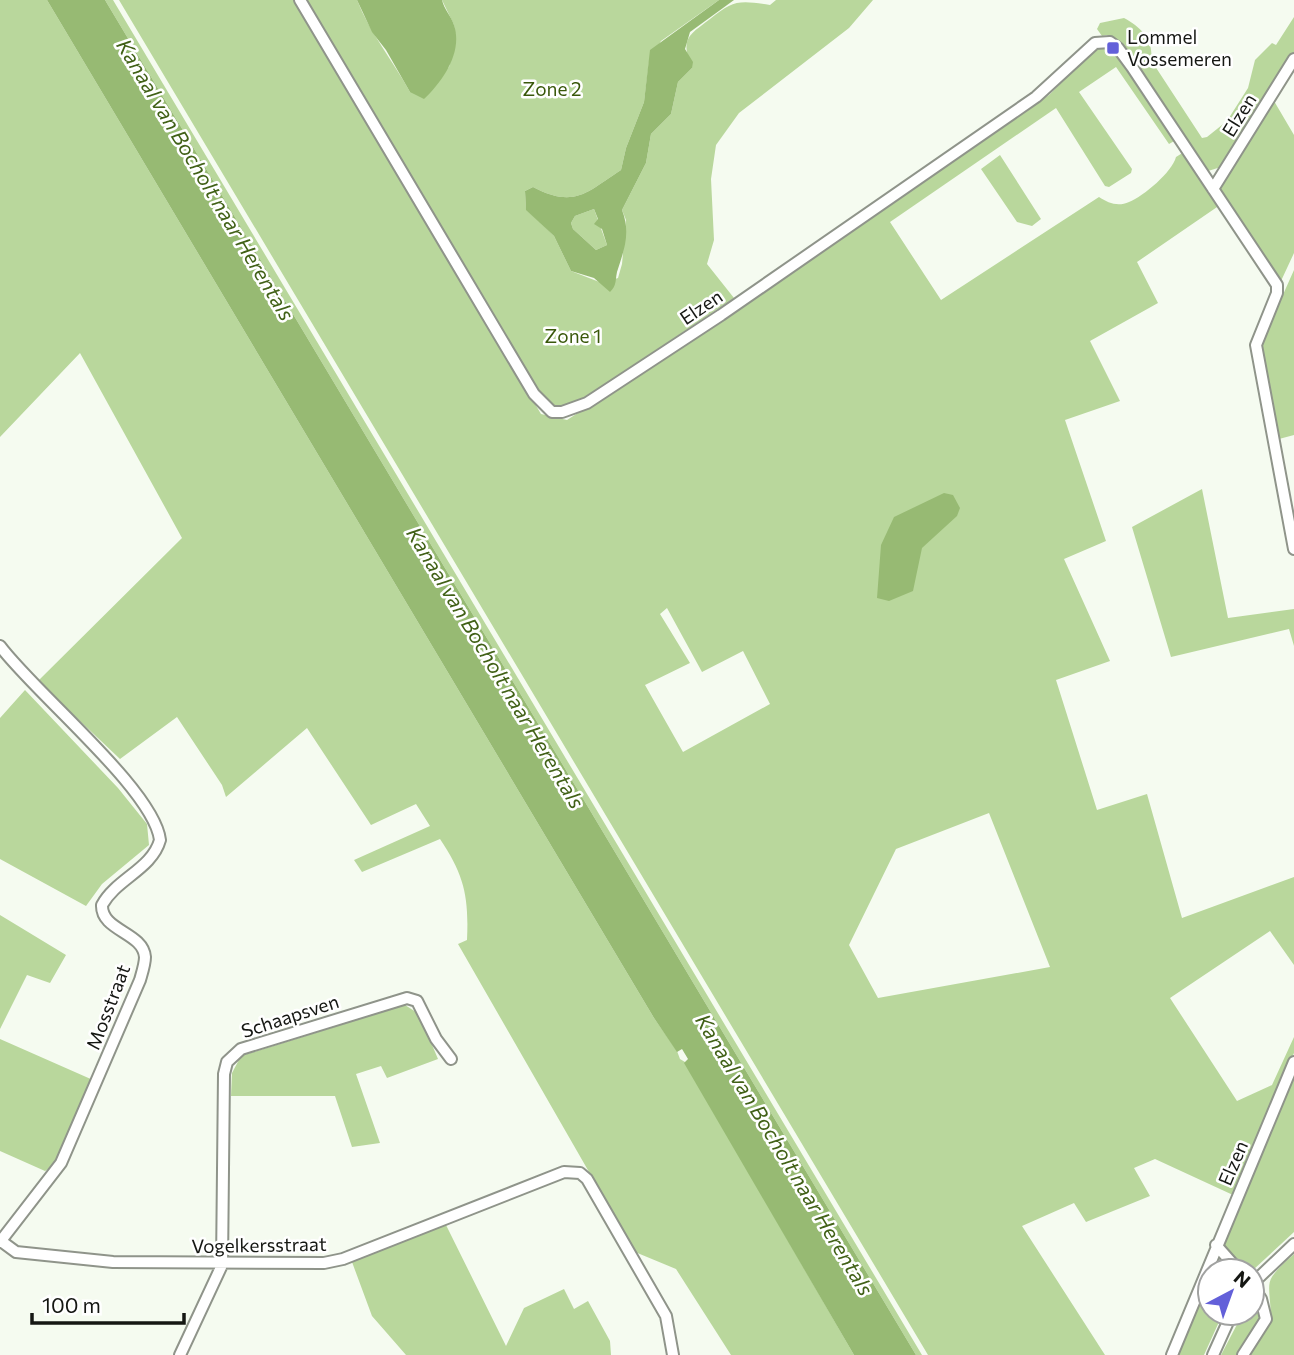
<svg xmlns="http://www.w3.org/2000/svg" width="1294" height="1355" viewBox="0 0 1294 1355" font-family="Commissioner,sans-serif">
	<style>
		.green { fill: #b9d79c; fill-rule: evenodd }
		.water { fill: #97ba73; fill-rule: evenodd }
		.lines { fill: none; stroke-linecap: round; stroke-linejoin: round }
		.street-casing { stroke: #8f948a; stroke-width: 14 }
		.street { stroke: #fff; stroke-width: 10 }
		.poi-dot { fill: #6360d9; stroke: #fff; stroke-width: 2.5 }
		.labels { text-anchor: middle; stroke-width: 5; stroke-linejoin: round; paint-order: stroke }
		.poi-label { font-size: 19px; fill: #151713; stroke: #fff; text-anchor: start }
		.park-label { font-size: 19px; fill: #39580a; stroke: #fff }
		.street-label { font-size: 19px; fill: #151713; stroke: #fff }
		.water-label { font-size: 21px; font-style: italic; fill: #416117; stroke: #fff }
	</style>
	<rect width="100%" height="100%" fill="#f5fbf0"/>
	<path class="green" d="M0,0H47L654,1018L677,1051L680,1059L685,1062L854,1355H731L676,1269L635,1252L458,944L467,940C469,896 464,875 440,839L362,872L354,860L430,826L416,804L371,825L307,728L226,797L222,785L177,717L120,759L38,681L182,538L80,353L0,437Z
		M105,0H113L922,1355H916Z
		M119,0H294L541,414L567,420L760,295L1049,95L1096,48L1108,47L1120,57L1176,140L1169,144L1116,67L1079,92L1132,169L1131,173L1109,187L1105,186L1056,108L890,222L941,300L1099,197C1108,203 1118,207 1129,202C1144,196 1172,172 1176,157L1184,152L1220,205L1137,262L1158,303L1090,341L1120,401L1065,420L1106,541L1064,559L1110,661L1056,680L1097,810L1147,794L1182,918L1294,877V965L1270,931L1170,998L1237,1101L1272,1085L1294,1037V1053L1233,1195L1155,1159L1134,1168L1150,1196L1086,1222L1074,1203L1022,1226L1105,1355H928ZM667,608L702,672L743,651L770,704L683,752L645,685L690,663L660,614ZM989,813L1050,967L878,998L849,945L896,849Z
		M305,0H357C370,33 393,61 410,92L449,67L456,40L454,25L442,0H719L661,41L649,62L644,102L626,148L621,170C587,192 575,209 533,187L525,191L526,209L554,236L571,271L602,283L618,278L622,264L626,220L622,210L646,163L651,134L671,114L678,82L692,68C680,38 688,36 710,19C733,0 739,0 770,5L776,0H873L849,28L739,113L716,145L711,179L714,240L707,264L734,298L582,400L564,408L550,406L539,392Z
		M1294,17V52L1221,167L1208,171L1123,46L1107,35L1102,36L1097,29L1100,23L1124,18C1141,27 1154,40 1151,60L1202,138L1207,137L1227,121L1248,88L1255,60L1272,43L1276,45Z
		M1274,101L1294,135V253L1281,281L1219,188Z
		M1000,155L1041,219L1032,226L1017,222L981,169Z
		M594,209L607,245L596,250L573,229L571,223L575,216Z
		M1294,270V435L1279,439L1261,344Z
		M1202,489L1228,618L1294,609V646L1289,629L1171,657L1132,527Z
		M25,690L118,788L147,824L149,845L102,884L86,906L0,859V718Z
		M0,915L66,955L50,983L27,975L0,1029Z
		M405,1005L419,1014L438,1059L387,1078L381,1066L356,1074L380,1143L352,1147L335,1096H231L232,1073L241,1056Z
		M0,1039L93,1080L53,1166L45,1171L0,1151Z
		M1294,1077V1232L1253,1270L1244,1271L1224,1247L1225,1239Z
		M446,1225L506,1346L524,1308L564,1289L574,1309L588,1301L610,1341L611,1355H406L372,1316L352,1262Z
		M1294,1254V1355H1244L1271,1319C1270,1278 1261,1284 1294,1254Z
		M1210,1274V1313H1223L1204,1355H1176Z
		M1252,1302L1260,1304L1264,1317L1238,1355H1221L1243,1313H1252Z"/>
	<path class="water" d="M47,0H105L916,1355H854L684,1063L688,1059L682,1049L677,1052L654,1018Z
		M357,0H442C444,9 451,16 454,25C463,52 443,81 424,99L410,92L386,50L372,32Z
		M719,0H734L690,32L685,49L693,62L692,68L678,82L671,114L651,134L646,163L622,210C631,233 624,250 617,272C615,281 617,285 610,292L594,278L571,271L554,236L526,210L525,191L533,187C575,209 587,192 621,170L626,148L644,102L650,50ZM594,209L598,219L594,224L602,229L607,245L596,250L573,229L571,223L575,216Z
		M944,493L953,495L960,508L957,516L922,548L913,591L889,601L877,598L881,545L894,517Z"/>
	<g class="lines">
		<defs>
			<path id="street" d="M300,0L534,394L552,412H562L587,403L721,315L1036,97L1095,43L1110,42L1118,48L1132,67L1277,285V293L1256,345L1294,549
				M1213,189L1294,59
				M0,646C34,692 154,790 160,840C152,869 116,879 102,905C101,931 143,932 145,957C145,964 142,973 140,980L61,1163L0,1242
				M1,1241L16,1252L113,1262L324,1263L343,1259L564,1172L580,1173L587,1179L666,1316L673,1355
				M1216,1245L1239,1271
				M1252,1284L1294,1244
				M180,1355L222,1265L224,1074L227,1062L241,1049L407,998L417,1001L436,1039L451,1059
				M1172,1355L1294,1062
				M1213,1355L1232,1313
				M1243,1355L1266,1319L1261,1299L1252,1285"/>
		</defs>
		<use href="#street" class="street-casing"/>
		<use href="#street" class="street"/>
	</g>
	<rect class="poi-dot" x="1106" y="41" width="14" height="14" rx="3.5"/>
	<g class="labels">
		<g class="poi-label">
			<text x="1127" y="44">Lommel<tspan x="1127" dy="22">Vossemeren</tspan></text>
		</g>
		<g class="park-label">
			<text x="552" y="96">Zone 2</text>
			<text x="573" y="343">Zone 1</text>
		</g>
		<g class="street-label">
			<text transform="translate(1239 115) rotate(-58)" y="7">Elzen</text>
			<text transform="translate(701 307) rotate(-34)" y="7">Elzen</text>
			<text transform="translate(108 1007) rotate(-69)" y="7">Mosstraat</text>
			<text transform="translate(290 1016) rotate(-18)" y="7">Schaapsven</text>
			<text transform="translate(1233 1163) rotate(-67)" y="7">Elzen</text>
			<text transform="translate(259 1245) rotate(-1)" y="7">Vogelkersstraat</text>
		</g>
		<g class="water-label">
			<text transform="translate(205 180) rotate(59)" y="7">Kanaal van Bocholt naar Herentals</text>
			<text transform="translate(495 668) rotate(59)" y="7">Kanaal van Bocholt naar Herentals</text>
			<text transform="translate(784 1155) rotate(59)" y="7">Kanaal van Bocholt naar Herentals</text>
		</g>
	</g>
	<g transform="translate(1231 1292) rotate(41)"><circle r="33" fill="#ffffff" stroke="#a1a2a1" stroke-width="2"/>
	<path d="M0-5L12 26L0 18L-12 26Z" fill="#6360d9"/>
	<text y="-10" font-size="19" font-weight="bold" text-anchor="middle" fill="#151713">N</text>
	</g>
	<path d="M32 1313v10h152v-10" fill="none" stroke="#151713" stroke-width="3.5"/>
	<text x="42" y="1313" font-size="21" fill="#151713" stroke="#ffffff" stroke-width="5" paint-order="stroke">100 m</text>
</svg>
